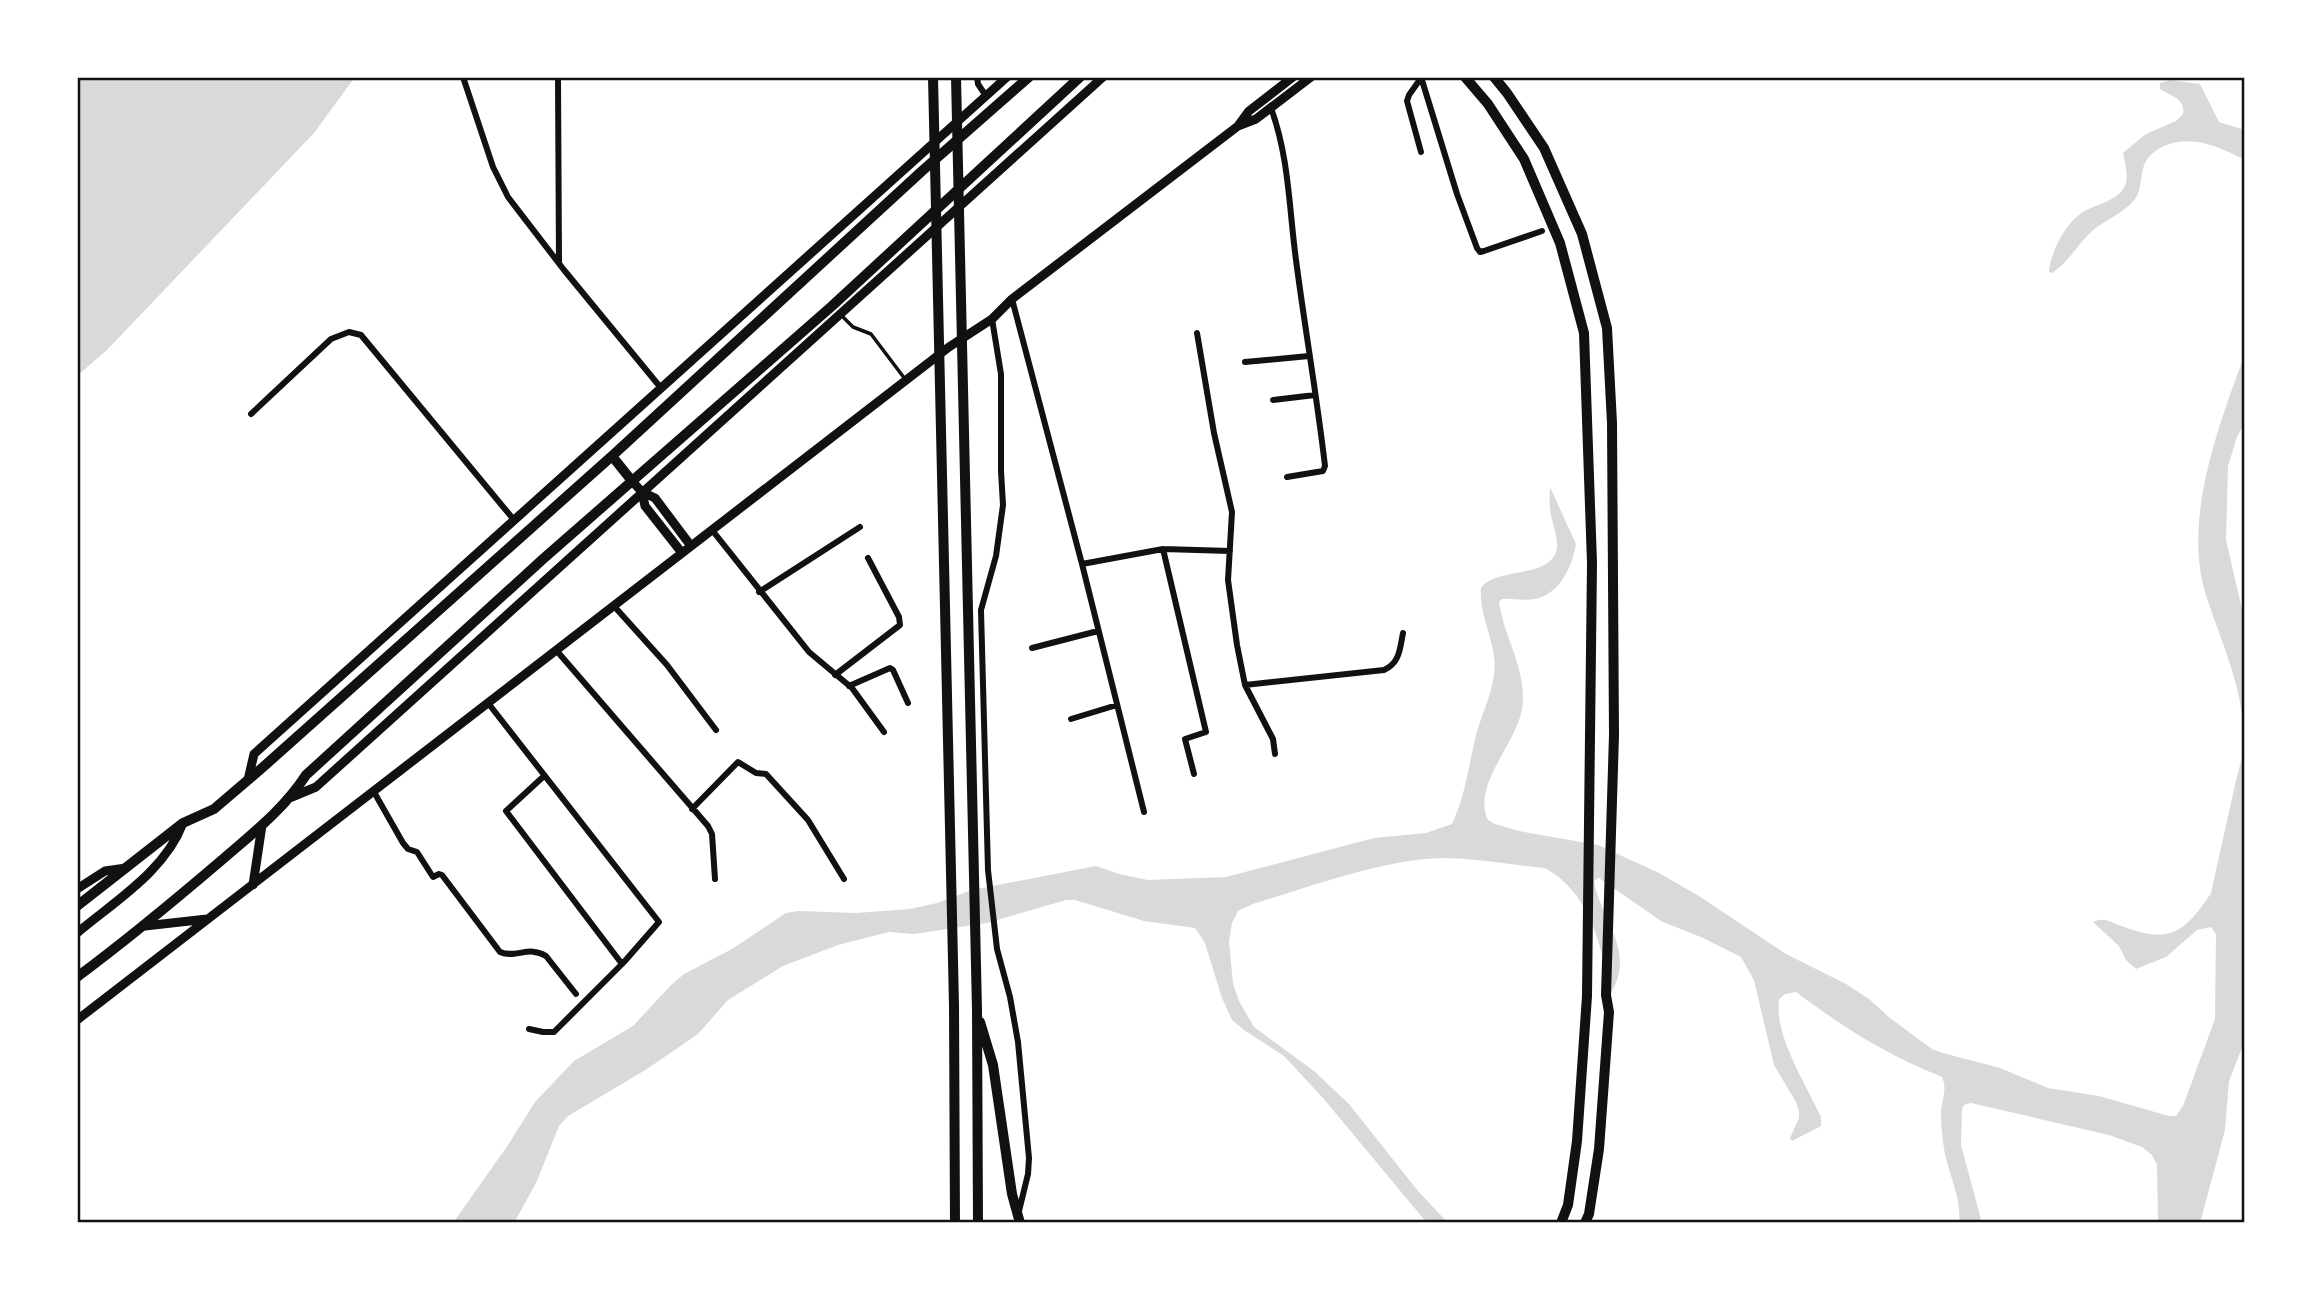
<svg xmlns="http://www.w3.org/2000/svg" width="2322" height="1300" viewBox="0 0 2322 1300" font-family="Commissioner,sans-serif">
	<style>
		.water { fill: #d9d9d9 }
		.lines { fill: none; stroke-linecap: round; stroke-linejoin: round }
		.service { stroke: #111; stroke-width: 3.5 }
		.minor { stroke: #111; stroke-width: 6 }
		.secondary { stroke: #111; stroke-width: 9 }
		.primary { stroke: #111; stroke-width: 10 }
		.motorway { stroke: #111; stroke-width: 10 }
		.neatline { fill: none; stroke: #111; stroke-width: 2.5 }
	</style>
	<rect width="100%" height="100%" fill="#fff"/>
	<path class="water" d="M77,77H355L314,133L107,350L77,376Z
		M2170,80L2200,84L2219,122L2245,130V160C2219,147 2193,134 2164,146C2156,150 2149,155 2145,163C2140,174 2142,190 2135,199C2123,214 2106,219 2092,231C2078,244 2068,263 2052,273L2049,272C2050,254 2064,226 2079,215C2092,204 2117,203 2125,186C2129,176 2125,163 2123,153L2146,134L2176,121L2183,114C2186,99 2171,96 2160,89V83Z
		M2245,354V422L2237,437L2228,466L2226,540L2245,622V1040L2229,1081L2225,1130L2200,1223H2158L2157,1165L2152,1155L2142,1147L2109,1135L1971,1103L1964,1105L1962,1109L1961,1145L1982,1223H1959C1962,1196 1946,1170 1943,1142C1942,1133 1941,1124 1941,1115C1941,1101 1948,1090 1942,1077C1885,1054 1846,1029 1796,992L1785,994L1779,999C1774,1036 1806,1084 1821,1117V1126L1792,1141L1790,1138L1799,1118V1112L1796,1102L1774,1065L1754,980L1741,957L1703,938L1661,921L1599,878L1594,881C1601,922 1638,952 1609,996C1604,950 1590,892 1545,868C1511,865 1476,858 1442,858C1385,859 1309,887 1253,904L1238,911L1232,923L1229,941L1233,984L1239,1001L1254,1027L1314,1071L1349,1104L1418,1191L1448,1223H1427L1323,1098L1284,1056L1244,1030L1232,1020L1222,998L1205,943L1195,928L1144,921L1075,900H1066L987,923L914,934L889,932L838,945L783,966L728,1000L698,1034L647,1069L568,1116L559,1126L536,1183L514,1223H453L508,1145L535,1102L574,1061L633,1026L672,984L684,974L732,949L786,913L799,911L856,913L910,909L937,903L972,890L1096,866L1119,874L1148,880L1226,877L1374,838L1426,833L1452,824C1465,797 1469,764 1476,735C1483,710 1498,683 1494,656C1491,633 1479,612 1481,588C1497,566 1553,580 1557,547C1558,535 1551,521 1550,509C1549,502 1550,495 1550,487L1576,544C1572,567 1560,594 1535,599C1524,601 1513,598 1502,599L1499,602C1504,638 1528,671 1522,709C1517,743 1471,786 1488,820L1495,824L1519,831L1598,845L1659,873L1699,896L1786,954L1846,984L1869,999L1890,1018L1932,1049L1943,1053L2000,1068L2048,1088L2099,1096L2169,1116H2176L2183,1106L2215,1019L2216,934L2211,927L2197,930L2166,957L2136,969L2126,960L2119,946L2093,922C2103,917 2109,921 2119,925C2167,944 2183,936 2211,893C2219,857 2227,821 2235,785C2238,770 2245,753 2244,738C2242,683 2222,645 2206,595C2182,521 2219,424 2245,354Z"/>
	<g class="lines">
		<path class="service" d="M840,314L853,327L871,334L905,379"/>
		<path class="minor" d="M463,77L493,167L508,197L564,270L661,388
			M558,77L559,262
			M977,77L978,84L986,96
			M1421,77L1457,194L1477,248L1480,252L1484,251L1542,231
			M1271,108C1289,157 1289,208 1296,260C1305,329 1317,397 1325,466L1323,471L1287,477
			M1421,152L1407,101L1409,95L1421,78
			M1012,299L1082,564L1144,812
			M992,319L1001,374V471L1003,505L996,556L981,610L988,870L997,949L1010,997L1018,1042L1029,1158L1028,1174L1019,1211
			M1197,333L1214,433L1232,512L1228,580L1237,645L1245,685L1273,739L1275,754
			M1245,362L1309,356
			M1273,400L1315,395
			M251,414L331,339L349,332L361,335L514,520
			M712,530L809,652L852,688L884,732
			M1163,549L1206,732L1185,739L1194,774
			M1082,564L1163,549L1230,551
			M759,592L860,527
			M613,605L667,665L716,730
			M1032,648L1098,631
			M556,650L708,826L712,834L715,879
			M835,675L900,625L899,617L868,558
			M1245,685L1384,670C1400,663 1400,648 1403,633
			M849,686L890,668L893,670L908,703
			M488,703L659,922L624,962L554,1032H543L529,1029
			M1071,719L1117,705
			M544,776L506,811L622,964
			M374,792L403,843L408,849L417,852L433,877L439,874L442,875L500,952C515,959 529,945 546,956L576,994
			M692,809L738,762L756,773L766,774L808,820L844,879"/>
		<path class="secondary" d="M1238,126L1249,111L1293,77
			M632,481L642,492L655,498L691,546
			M642,492L645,506L682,553
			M248,780L254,754L1007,77
			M292,797L316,787L1103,77
			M253,885L262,825
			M77,889L105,871L126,868
			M145,926L207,919
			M77,933C115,901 165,871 183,823
			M77,1020L949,347L992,319L1012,299L1238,126L1256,119L1311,77"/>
		<path class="primary" d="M612,456L632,481
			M77,906L183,823L214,809L262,768L612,456L922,171L1029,77
			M77,977C127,940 175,900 223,859C253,833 284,809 306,775L543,559L832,306L1080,77"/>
		<path class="motorway" d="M933,77L954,1005L955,1223
			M956,77L977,1010L978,1223
			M1465,77L1488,104L1524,159L1560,243L1584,333L1592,563L1587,996L1577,1141L1568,1205L1561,1223
			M1494,77L1507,93L1544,148L1582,234L1607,328L1612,423L1614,735L1606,995L1609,1012L1599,1149L1589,1214L1585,1223
			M980,1022L993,1065L1012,1194L1020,1223"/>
	</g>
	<rect width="2322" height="1300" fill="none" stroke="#ffffff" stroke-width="158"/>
	<rect x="79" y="79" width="2164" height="1142" class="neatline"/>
</svg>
